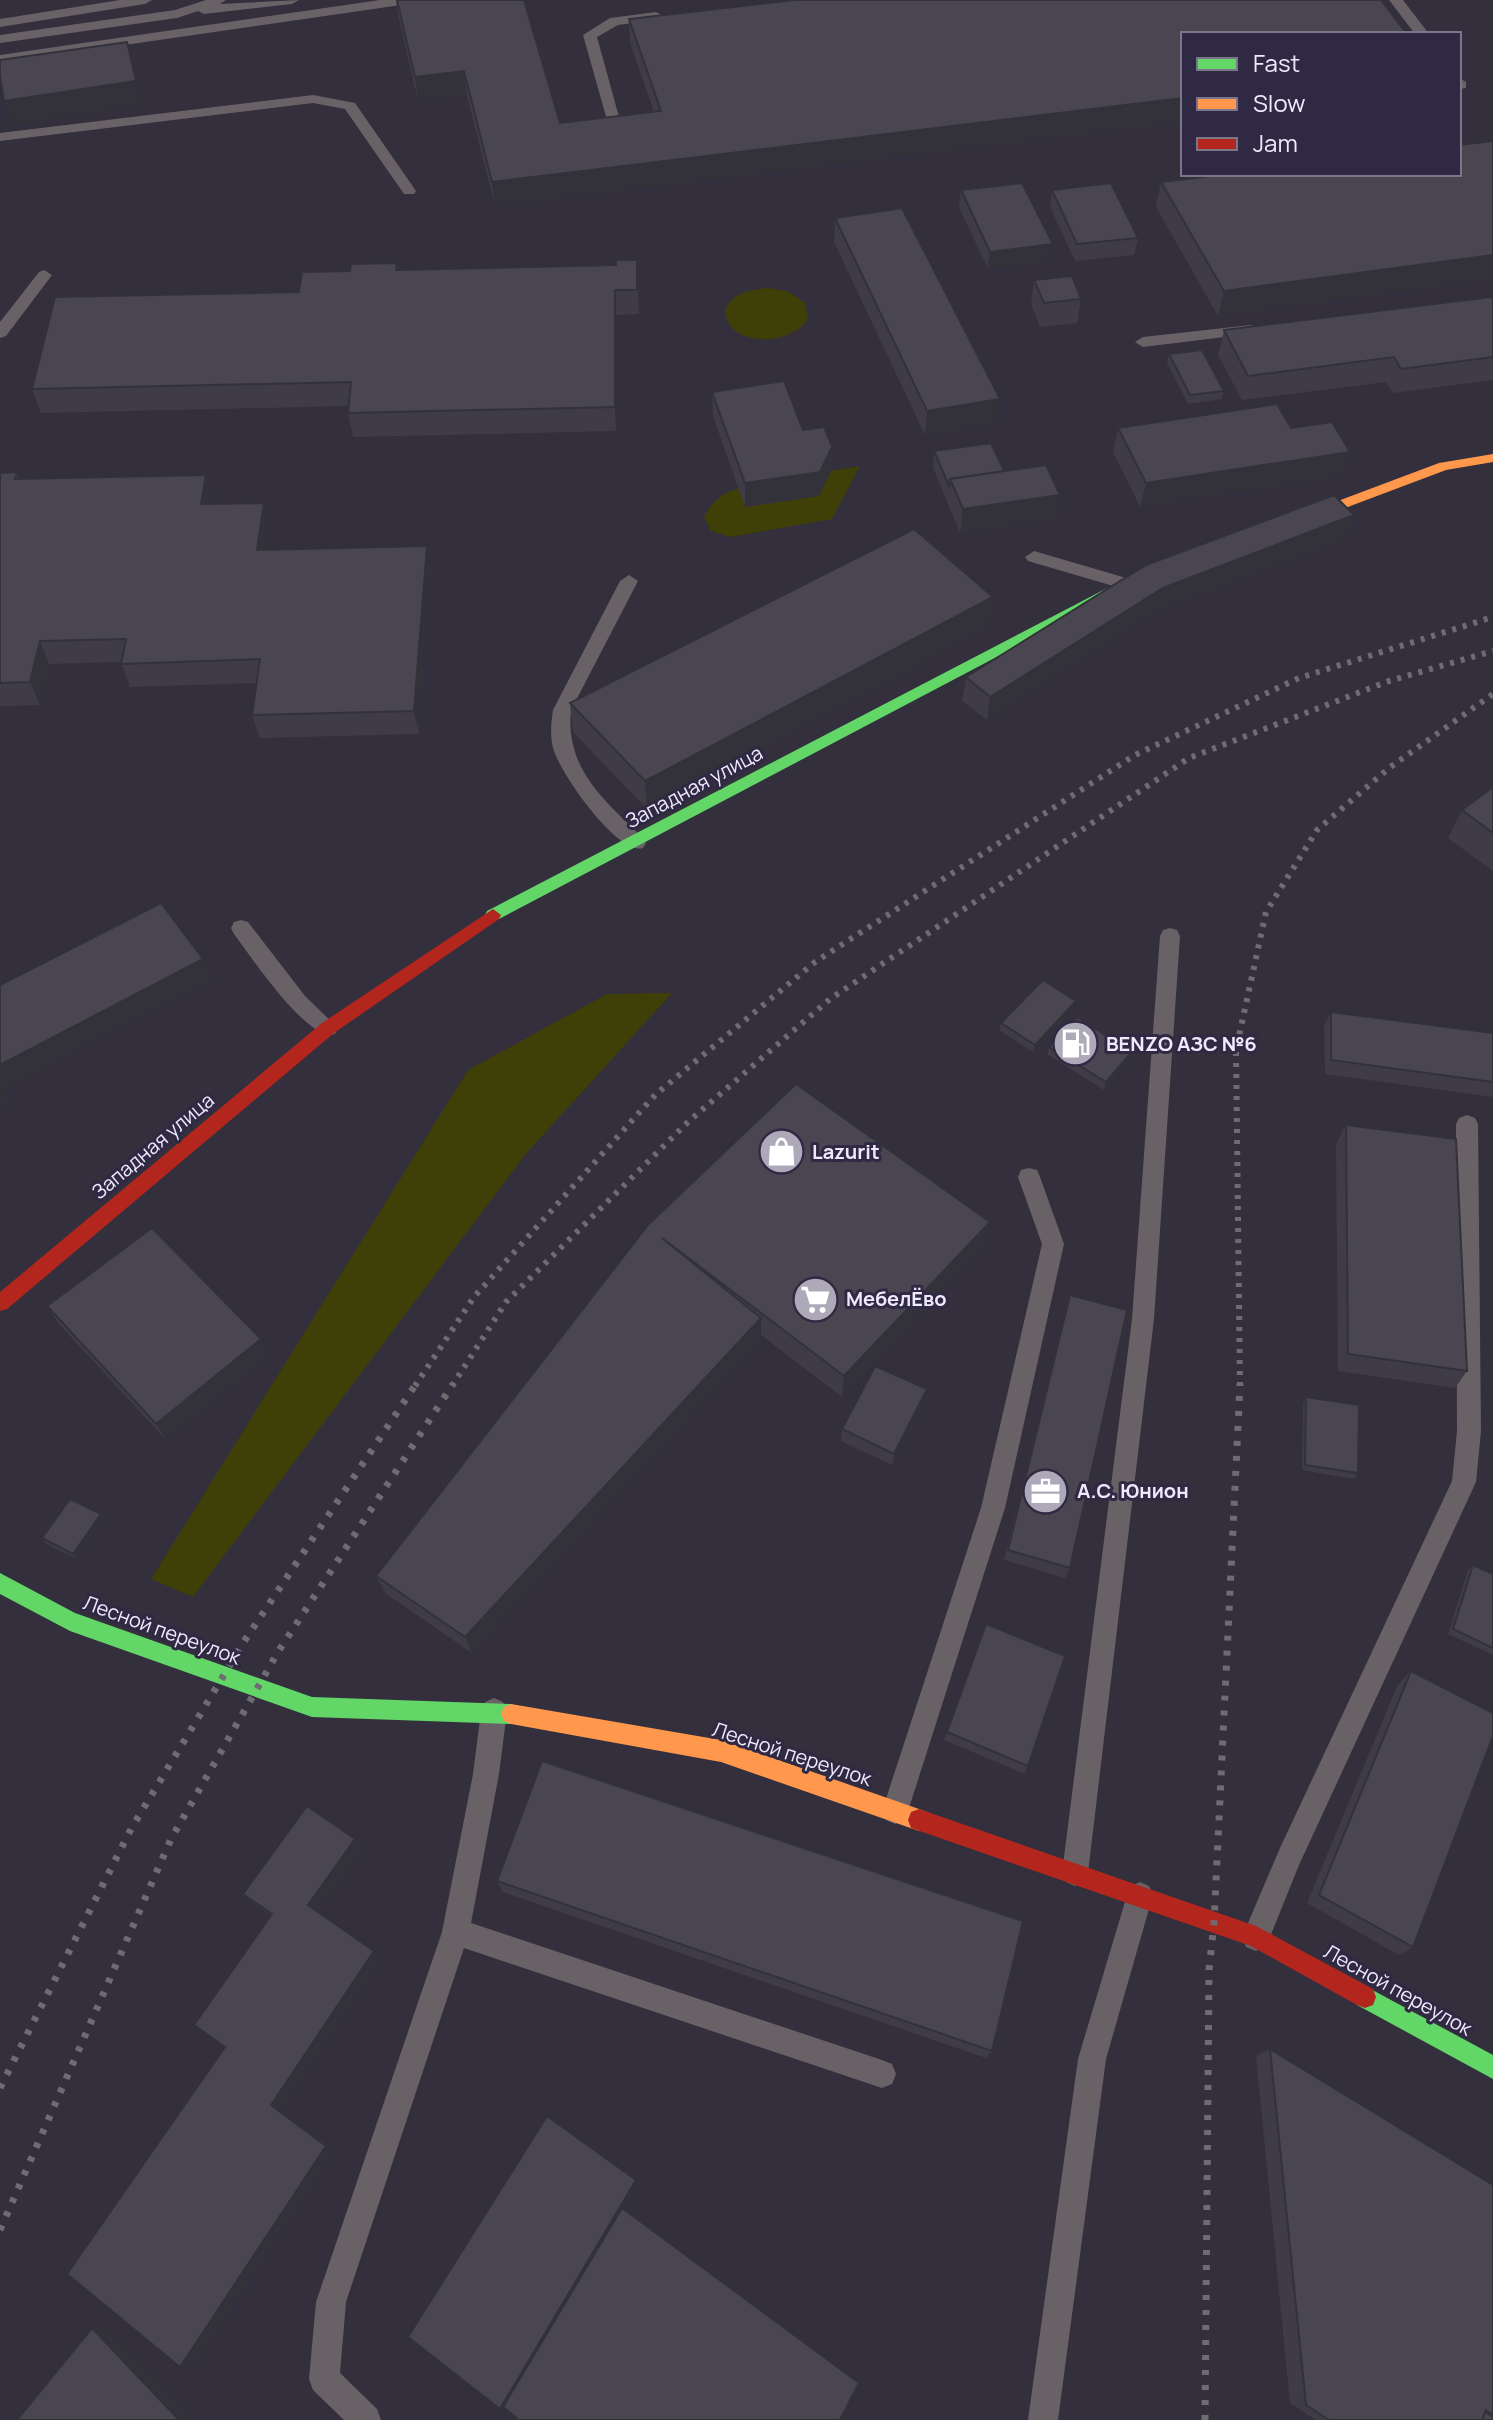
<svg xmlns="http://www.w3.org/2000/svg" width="1493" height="2420" viewBox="0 0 1493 2420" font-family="Manrope,sans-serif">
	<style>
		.green { fill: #3f3f08 }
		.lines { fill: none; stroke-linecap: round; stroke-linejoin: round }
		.lane { fill: #686267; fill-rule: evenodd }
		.fast { fill: #63d668; fill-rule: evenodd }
		.slow { fill: #ff974d; fill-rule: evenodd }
		.jam { fill: #b3261e; fill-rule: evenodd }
		.rail-far1 { stroke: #6f6b72; stroke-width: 6; stroke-dasharray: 4 7; stroke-linecap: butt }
		.rail { stroke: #6f6b72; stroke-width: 7; stroke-dasharray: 5 10; stroke-linecap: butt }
		.wall { fill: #3f3c47 }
		.shaded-wall { fill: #333139 }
		.building { fill: #494652; stroke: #333139; stroke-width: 2 }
		.labels { text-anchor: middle; stroke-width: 6; stroke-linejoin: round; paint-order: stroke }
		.street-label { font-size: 20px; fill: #eeeafc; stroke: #302943 }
		.poi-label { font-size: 20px; font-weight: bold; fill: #eeeafc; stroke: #302943; text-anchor: start }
	</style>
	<rect width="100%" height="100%" fill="#332f3d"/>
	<path class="green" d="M770,288L789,292L805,303L808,318C794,346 728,349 725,311C731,292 752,289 770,288Z
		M860,466L832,519L730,537L711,531L704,517C727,471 776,490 818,496L831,471Z
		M672,993L525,1155L193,1597L151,1579L468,1070L607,994Z"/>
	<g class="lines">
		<path class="lane" d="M120,0H152L145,4L0,27V19Z
			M206,0H226L220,4L299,0L292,4L204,14L198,11L177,18L0,43V35L175,10Z
			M380,0H415L408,4L0,63V55Z
			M1389,0H1403L1429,34H1415Z
			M656,12L663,16L661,19L618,25L597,37L619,117L612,121L607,120L583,35L610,18Z
			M1459,78L1466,82V88L1459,89Z
			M313,95L355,103L416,191L414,194H404L345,109L313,103L0,141V133Z
			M44,270L52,275L6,336L0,338V322L39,272Z
			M1251,325L1259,330L1257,333L1143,347L1135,342L1143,337Z
			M1034,551L1133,580L1136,584L1127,590L1028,561L1025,557Z
			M629,575L638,581L571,710C565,769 604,800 643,838L646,843L643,848C618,856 559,772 553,748C550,735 551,723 553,710L620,581Z
			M241,920L248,922L305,996L338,1028L335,1034C308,1043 250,955 234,934L231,928L234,922Z
			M1170,928L1177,930L1180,936L1154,1319L1088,1873L1084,1882L1075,1886L1066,1882L1062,1873L1132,1319L1160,936L1163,930Z
			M1467,1115L1475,1118L1478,1124L1481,1431L1476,1482L1299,1865L1266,1947L1256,1951L1246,1947L1242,1937L1280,1848L1452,1481L1457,1431L1456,1124L1459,1118Z
			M1029,1168L1037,1170L1040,1177L1064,1244L1005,1508L908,1811L904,1820L895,1824L886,1820L882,1811L981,1508L1042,1244L1018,1177L1021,1170Z
			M494,1698L503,1702L507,1711L499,1774L471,1923L882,2060L892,2064L896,2074L892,2084L882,2088L464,1948L346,2302L340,2373L377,2409L381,2420H344L313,2390L309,2379L316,2302L442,1932L473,1774L481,1711L485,1702Z
			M1140,1882L1149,1886L1153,1895L1106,2059L1058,2420H1028L1078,2059L1127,1895L1131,1886Z"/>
		<path class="fast" d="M1117,583L1122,585V591L499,919L493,921L485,915L487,911Z
			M0,1573L75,1613L312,1697L511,1704L518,1707L521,1714L518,1721L511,1724L312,1717L70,1631L0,1594Z
			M1365,1986L1493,2055V2079L1357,2005L1354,1997L1357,1989Z"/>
		<path class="slow" d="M1493,454V462L1446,470L1292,528L1287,530L1280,525L1282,522L1439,463Z
			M511,1704L721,1740L919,1809L927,1812L930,1820L927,1828L919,1831L721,1762L511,1724L504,1721L501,1714L504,1707Z"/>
		<path class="jam" d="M493,909L501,915L499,919L334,1033L7,1309L0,1311V1292L322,1023Z
			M919,1809L1256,1926L1373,1989L1376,1997L1373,2005L1365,2008L1357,2005L1251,1946L911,1828L908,1820L911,1812Z"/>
		<path class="rail-far1" d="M415,1386L474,1297L655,1095L815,962L1135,755L1299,678L1493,617
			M452,1386L506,1302L688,1122L830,999L1189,758L1389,681L1493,651
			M1240,1386L1236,1050L1266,912L1317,830L1389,768L1493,694"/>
		<path class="rail" d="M0,2088L131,1829L245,1640L416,1384
			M0,2230L171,1839L278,1652L453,1384
			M1205,2420L1209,1970L1214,1923L1240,1384"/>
	</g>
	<path class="wall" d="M396,0H524L560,123L654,112L630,43L629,19L1183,34V122L495,206L467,96L418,101L398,15Z
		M1493,141V279L1218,316L1156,207L1161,182Z
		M961,190L1050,261L988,269L959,207Z
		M1052,190L1138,238L1134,255L1075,261L1050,207Z
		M835,218L997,423L925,435L834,242Z
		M637,260L639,314L616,315V431L353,437L348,413L349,406L41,413L32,389L299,292L350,271L397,263L398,270L616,265Z
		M1034,280L1081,299L1077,323L1040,327L1031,304Z
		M1493,299V380L1393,393L1386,382L1242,400L1218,355L1224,330Z
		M1169,354L1224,391L1222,399L1188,404L1167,363Z
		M712,392L803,430L832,447L831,471L819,496L745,507L713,416Z
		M1118,428H1291L1342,476L1140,507L1113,452Z
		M934,451L1004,471L1060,495L1056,519L960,533L933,468Z
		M17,472L19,479L213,499L212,504L270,527L267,550L431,570L419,734L260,738L252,715L257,683L130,687L121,662L49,664L40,705L0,706V473Z
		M1354,515L1346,539L1157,611L987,720L962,701L966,677Z
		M993,597L989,627L647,809L573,732L570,703Z
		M1493,787V871L1448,838L1462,810Z
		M1074,1008L1033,1052L999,1030L1001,1023Z
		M1331,1012L1493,1033V1097L1325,1074L1324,1026Z
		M1049,1047L1132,1052L1130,1059L1104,1090L1047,1054Z
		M1346,1125L1467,1371L1455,1388L1338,1371L1336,1144Z
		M648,1225L985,1245L842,1397L761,1335V1340L472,1653L385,1593L376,1576Z
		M1070,1295V1568L1065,1578L1004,1560Z
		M47,1306L270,1356L166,1440L59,1324Z
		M1306,1397L1358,1473L1354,1479L1302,1470L1303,1403Z
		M925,1401L892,1465L841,1441L842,1429Z
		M101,1514L105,1520L77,1559L46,1544L42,1538Z
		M1473,1565L1493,1574V1655L1448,1634L1468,1570Z
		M986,1624L1028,1766L1025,1774L944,1740Z
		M1411,1671L1413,1947L1399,1955L1307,1903L1398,1684Z
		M363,1849L318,1912L382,1959L281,2110L335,2150L193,2366L225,2047L271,1915L253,1903L243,1894Z
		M497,1881L992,2051L986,2058L503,1892Z
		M1270,2049L1493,2185V2420H1316L1290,2403L1256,2056Z"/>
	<path class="shaded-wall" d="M127,42L143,105L12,126L4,101Z
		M464,71L467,96L418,101L415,77Z
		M1183,98V122L495,206L492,182Z
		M1053,244L1050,261L988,269L990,252Z
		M1493,255V279L1218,316L1224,291Z
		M615,290L616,315V431L615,407Z
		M1000,399L997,423L925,435L927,411Z
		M832,447L831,471L819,496L745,507V483Z
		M1350,452L1342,476L1140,507L1146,483Z
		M206,475L213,499L208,528L201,504Z
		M1060,495L1056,519L960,533L963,509Z
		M264,503L270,527L264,574L257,550Z
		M1354,515L1346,539L1157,611L987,720L990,697L1163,588Z
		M427,546L431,570L419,734L414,711Z
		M993,597L989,627L647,809L645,781Z
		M40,641L49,664L40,705L30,682Z
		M203,959L212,980L6,1089L14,1103L0,1110V1065Z
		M1076,1001L1074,1008L1033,1052L1035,1045Z
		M1132,1052L1130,1059L1104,1090L1106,1082Z
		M990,1222L985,1245L842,1397L844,1376Z
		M761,1318V1340L472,1653L465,1637Z
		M261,1339L270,1356L166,1440L156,1424Z
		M927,1389L925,1401L892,1465L894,1454Z
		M101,1514L105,1520L77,1559L73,1554Z
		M355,1839L363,1849L317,1914L308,1905Z
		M374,1951L382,1959L281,2110L335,2150L193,2366L180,2367L271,2105Z
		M636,2180L639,2184L505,2407L500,2409Z
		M92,2328H107L194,2420H179Z"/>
	<path class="building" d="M397,0H524L560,123L661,111L629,19L794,0H1381L1407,34H1183V98L492,182L464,71L415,77Z
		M127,42L136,81L4,101L0,76V60Z
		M1493,141V255L1224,291L1161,182L1228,174H1459V145Z
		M1022,183L1053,244L990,252L961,190Z
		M1111,183L1138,238L1077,244L1052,190Z
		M902,208L1000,399L927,411L835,218Z
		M616,260H637V290H615V407L348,413L351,382L32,389L55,297L299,292L302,272L350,271L351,264L397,263L396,270L616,265Z
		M1072,276L1081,299L1044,303L1034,280Z
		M1491,297L1493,299V357L1401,369L1394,357L1248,376L1224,330Z
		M1202,350L1224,391L1190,395L1169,354Z
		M784,381L803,430L824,427L832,447L820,472L745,483L712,392Z
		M1277,404L1291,428L1332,422L1350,452L1146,483L1118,428Z
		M991,443L1004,471L950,479L949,486L934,451Z
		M1046,465L1060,495L963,509L950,479Z
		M17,472L15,479L206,475L201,504L264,503L257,550L427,546L414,711L252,715L260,659L121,664L126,639L40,641L30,682L0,683V473Z
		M1334,495L1354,515L1163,588L990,697L966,677L1146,565Z
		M914,529L993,597L645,781L570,703Z
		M1493,787V833L1462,810Z
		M161,903L203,959L0,1065V985Z
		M1043,980L1076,1001L1035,1045L1001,1023Z
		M1331,1012L1493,1033V1082L1331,1060Z
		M1077,1017L1132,1052L1106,1082L1049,1047Z
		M796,1084L990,1222L844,1376L662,1238L761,1318L465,1637L376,1576L648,1225Z
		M1346,1125L1456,1139L1467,1371L1348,1354Z
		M152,1228L261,1339L156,1424L47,1306Z
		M1070,1295L1127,1310L1070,1568L1008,1550Z
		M875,1366L927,1389L894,1454L842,1429Z
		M1306,1397L1359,1405L1358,1473L1305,1465Z
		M70,1499L101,1514L73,1554L42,1538Z
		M1473,1565L1493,1574V1648L1453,1629Z
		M986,1624L1065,1656L1028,1766L947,1732Z
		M1411,1671L1493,1713V1736L1413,1947L1319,1895Z
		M542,1761L1023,1921L992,2051L497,1881Z
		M307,1806L355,1839L308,1905L374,1951L271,2105L326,2146L180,2367L67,2274L225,2047L194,2025L272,1914L243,1894Z
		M1270,2049L1493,2185V2415L1486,2410L1482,2420H1329L1306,2405Z
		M547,2116L636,2180L500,2409L408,2337Z
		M622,2208L859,2383L840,2420H519L503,2407Z
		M92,2328L179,2420H17Z
		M1485,2412L1493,2417V2420H1482Z"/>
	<defs>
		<symbol id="fuel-disc" viewBox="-11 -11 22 22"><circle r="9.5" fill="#ada9b9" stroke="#302943"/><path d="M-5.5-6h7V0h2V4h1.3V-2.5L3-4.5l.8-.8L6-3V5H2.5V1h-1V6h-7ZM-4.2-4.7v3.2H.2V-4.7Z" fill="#fff"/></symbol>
		<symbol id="shop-disc" viewBox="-11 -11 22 22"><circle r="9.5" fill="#ada9b9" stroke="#302943"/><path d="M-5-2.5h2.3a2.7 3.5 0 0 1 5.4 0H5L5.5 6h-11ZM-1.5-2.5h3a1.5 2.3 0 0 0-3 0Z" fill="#fff"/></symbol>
		<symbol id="supermarket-disc" viewBox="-11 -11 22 22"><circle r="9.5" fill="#ada9b9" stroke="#302943"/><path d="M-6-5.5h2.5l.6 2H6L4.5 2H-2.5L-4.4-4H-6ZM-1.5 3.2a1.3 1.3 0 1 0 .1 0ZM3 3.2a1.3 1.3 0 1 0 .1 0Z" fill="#fff"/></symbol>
		<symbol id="office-disc" viewBox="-11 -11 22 22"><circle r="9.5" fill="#ada9b9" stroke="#302943"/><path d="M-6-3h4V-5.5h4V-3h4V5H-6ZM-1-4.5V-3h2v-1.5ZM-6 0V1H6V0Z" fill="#fff"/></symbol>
	</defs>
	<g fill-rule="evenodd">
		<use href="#fuel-disc" x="1050" y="1018" width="51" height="51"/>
		<use href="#shop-disc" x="756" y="1126" width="51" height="51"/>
		<use href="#supermarket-disc" x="790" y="1274" width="51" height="51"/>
		<use href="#office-disc" x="1020" y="1466" width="51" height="51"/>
	</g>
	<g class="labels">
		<g class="street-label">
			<text transform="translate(694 787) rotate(-28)" y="7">Западная улица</text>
			<text transform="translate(153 1146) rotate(-40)" y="7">Западная улица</text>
			<text transform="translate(162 1630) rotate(20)" y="7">Лесной переулок</text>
			<text transform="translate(792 1754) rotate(18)" y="7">Лесной переулок</text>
			<text transform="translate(1398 1990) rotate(29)" y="7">Лесной переулок</text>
		</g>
		<g class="poi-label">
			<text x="1106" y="1051">BENZO АЗС №6</text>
			<text x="812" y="1159">Lazurit</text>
			<text x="846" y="1306">МебелЁво</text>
			<text x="1077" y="1498">А.С. Юнион</text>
		</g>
	</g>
	<rect x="1181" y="32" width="280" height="144" fill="#302943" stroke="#7c768d" stroke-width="2"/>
	<rect x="1197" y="58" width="40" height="12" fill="#63d668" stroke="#7c768d" stroke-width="2"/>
	<text x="1253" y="72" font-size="24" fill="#eeeafc">Fast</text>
	<rect x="1197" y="98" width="40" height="12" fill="#ff974d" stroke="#7c768d" stroke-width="2"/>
	<text x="1253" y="112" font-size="24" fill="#eeeafc">Slow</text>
	<rect x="1197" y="138" width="40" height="12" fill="#b3261e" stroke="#7c768d" stroke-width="2"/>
	<text x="1253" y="152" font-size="24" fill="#eeeafc">Jam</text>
</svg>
